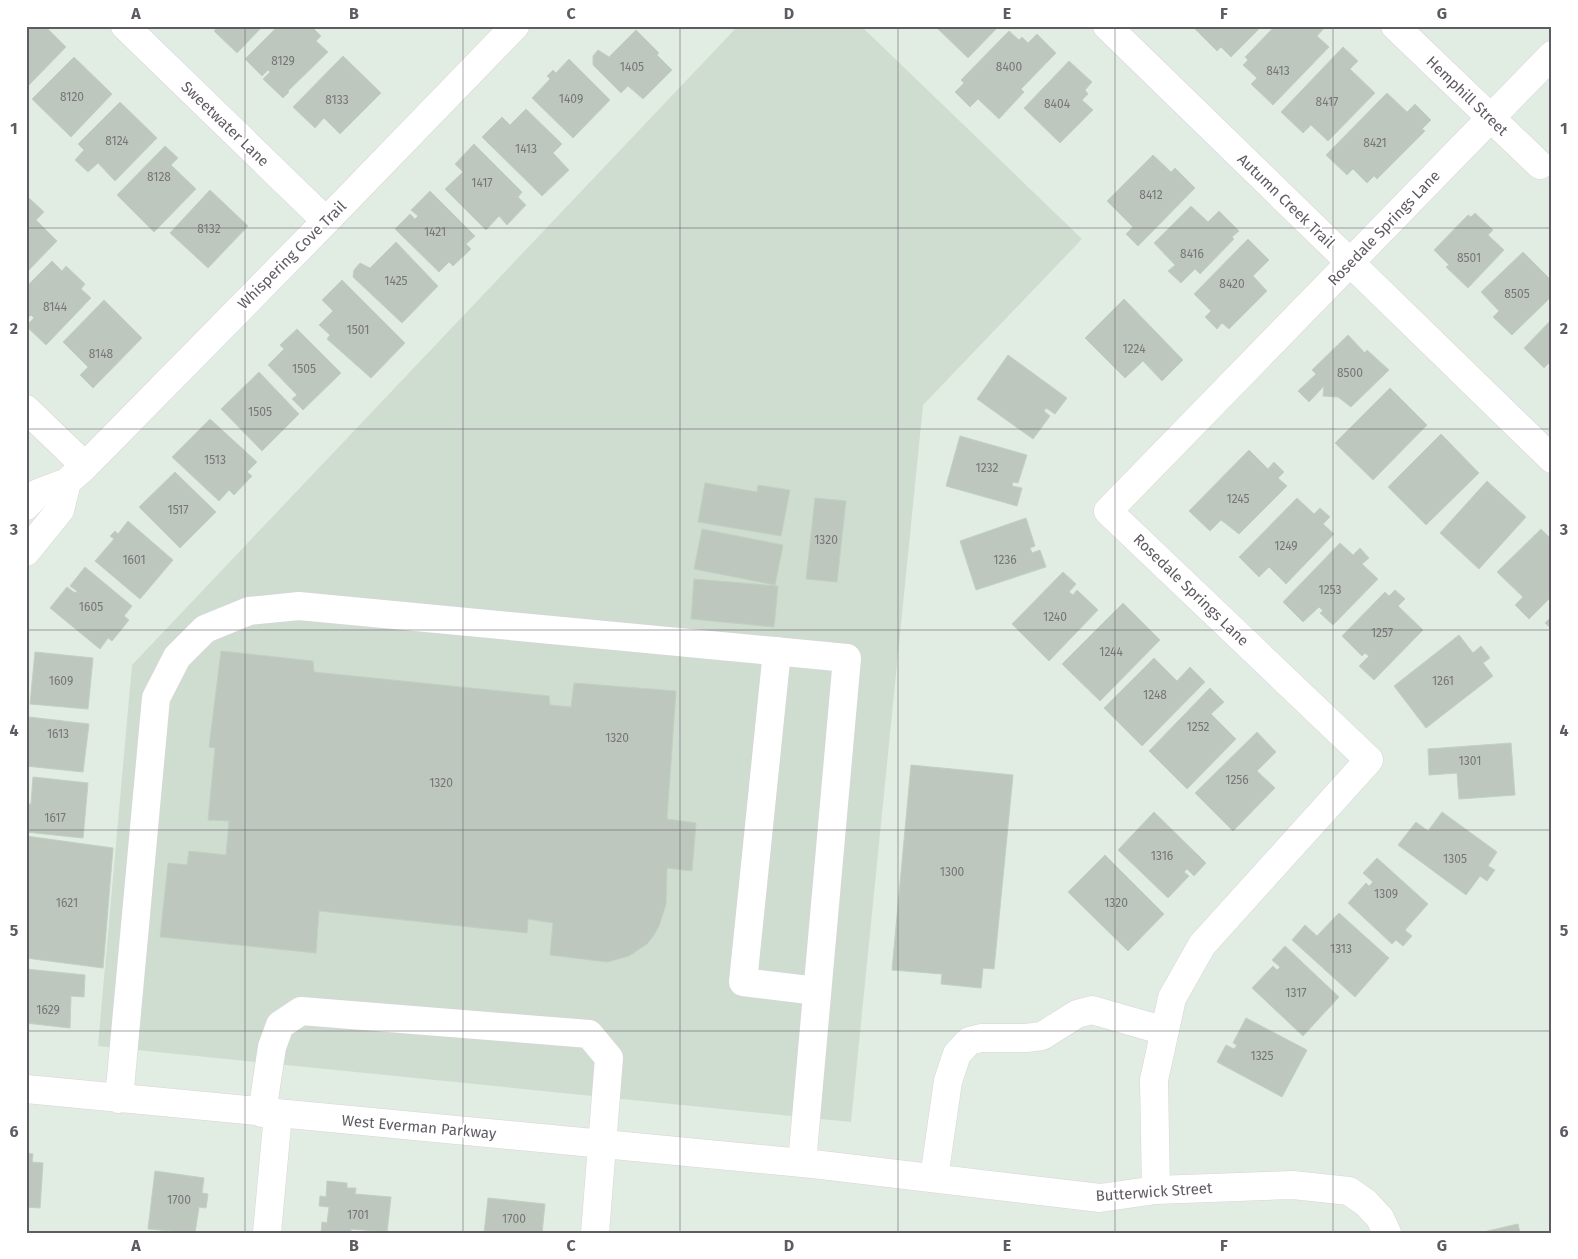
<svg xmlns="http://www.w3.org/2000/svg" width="1578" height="1259" viewBox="0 0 1578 1259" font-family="'Fira Sans',sans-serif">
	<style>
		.education { fill: #cfdcd0 }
		.building { fill: #bec7bd; stroke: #c0d1c0 }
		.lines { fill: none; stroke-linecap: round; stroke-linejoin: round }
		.minor-casing { stroke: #dad4db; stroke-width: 29 }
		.minor { stroke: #fff; stroke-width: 28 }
		.grid { fill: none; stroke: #605a62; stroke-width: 1; stroke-opacity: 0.55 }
		.labels { text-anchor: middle; stroke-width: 4; stroke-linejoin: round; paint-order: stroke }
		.number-label { font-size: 12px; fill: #787579 }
		.street-label { font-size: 15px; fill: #605a62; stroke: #fff }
		.neatline { fill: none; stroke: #605a62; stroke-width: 2 }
		.grid-label { font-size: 16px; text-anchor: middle; font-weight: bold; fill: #605a62 }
	</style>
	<rect width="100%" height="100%" fill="#e1ece2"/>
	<path class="education" d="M738,26H861L1082,239L923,405L851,1122L98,1046L132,665Z"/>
	<path class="building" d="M26,26H45L66,47L26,88Z
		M219,26H263L237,53L214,31Z
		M278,26H311L321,36L316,41L328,52L288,91L289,92L283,98L263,79L270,72L268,70L262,76L245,59Z
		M935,26H999L968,58Z
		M1192,26H1262L1231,57L1221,47L1217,51Z
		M1275,26H1326L1317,36L1329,47L1273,105L1251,84L1257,78L1243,65L1248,60L1245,57Z
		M636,30L659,53L657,55L672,70L643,99L628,86L621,93L593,65V56L598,50L609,57Z
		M1009,31L1019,40L1022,37L1028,43L1037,34L1056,53L1021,89L1024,92L999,119L978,99L970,107L955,92L964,83L961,80Z
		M1343,47L1358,61L1350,69L1375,93L1328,141L1311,125L1303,133L1281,112Z
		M343,56L381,93L340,134L324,118L315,128L293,107Z
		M74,57L112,94L71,137L32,99Z
		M569,59L610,100L573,138L532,98L550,79L547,76L553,70L556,73Z
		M1069,61L1092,82L1085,90L1088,94L1082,100L1093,110L1060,143L1024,108Z
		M1387,93L1407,112L1415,104L1431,120L1422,129L1425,131L1377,179L1374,176L1367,183L1353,169L1347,175L1326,155Z
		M120,102L157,138L115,181L98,163L88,172L75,160L84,150L78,144Z
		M526,109L562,144L553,153L569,170L542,196L482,137L502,117L510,125Z
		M474,144L522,192L518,197L526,205L507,225L499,216L486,230L445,189L463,172L455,164Z
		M165,146L178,158L171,165L196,189L154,232L117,195Z
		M1153,155L1171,172L1175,168L1195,188L1138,246L1126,234L1133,227L1107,201Z
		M210,190L248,226L208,268L170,233Z
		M430,191L475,236L466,244L471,249L453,266L449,262L439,272L395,229L410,214L415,219L418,216L411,210Z
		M29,198L44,212L36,220L57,241L26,273V200Z
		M1191,206L1208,222L1219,211L1239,231L1232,237L1234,239L1200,274L1195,269L1181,283L1168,271L1175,265L1154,243Z
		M1475,213L1493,230L1488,235L1504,250L1468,288L1446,267L1449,265L1434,250L1468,215L1471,217Z
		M1248,239L1269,260L1253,276L1267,291L1229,329L1222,323L1217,329L1205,317L1211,311L1194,294Z
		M396,242L438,286L402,323L353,277L354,270L360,263L370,268Z
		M1523,252L1552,281V296L1512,335L1493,317L1499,311L1481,292Z
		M52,261L62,271L66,266L85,284L81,289L91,298L46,345L26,326L34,318L31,315L26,320V287Z
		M342,280L405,343L371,378L327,339L330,335L319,325L333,311L322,300Z
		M1124,299L1183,360L1162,381L1143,361L1125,378L1085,338Z
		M104,300L142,338L93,388L80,375L88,367L63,342Z
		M1552,319V369L1549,363L1544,368L1524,348Z
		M297,329L341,373L303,410L292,399L297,395L268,365L284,349L280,345Z
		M1348,335L1365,353L1367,350L1389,370L1351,407L1338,397L1323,396L1324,386L1309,402L1298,391L1316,374L1312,370Z
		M1008,355L1067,398L1055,414L1046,408L1044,411L1050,416L1033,439L977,399Z
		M259,372L299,414L262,451L221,409Z
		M1390,388L1427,425L1373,480L1335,443Z
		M210,419L257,462L247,472L252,476L234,495L229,490L219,501L172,457Z
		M1441,434L1479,473L1426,525L1388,487Z
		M960,436L1027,455L1018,483L1013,482L1012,486L1022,488L1017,506L946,486Z
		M1249,450L1268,469L1274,462L1284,472L1278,478L1287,486L1239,534L1221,520L1210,531L1189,511Z
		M175,472L216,512L180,548L139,507Z
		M1487,481L1526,517L1479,569L1440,533Z
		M705,483L757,492L758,485L790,490L781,536L698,522Z
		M815,498L846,501L837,582L806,579Z
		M1297,498L1314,514L1320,508L1330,517L1323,524L1334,534L1286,584L1269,567L1259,577L1239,557Z
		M1026,518L1035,546L1030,548L1032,553L1040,550L1046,567L976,590L960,541Z
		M128,521L173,560L140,599L95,561L114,539L110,536L115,531L118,534Z
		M702,529L783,545L775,585L694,569Z
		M1541,529L1552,540V596L1529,619L1515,605L1523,597L1497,572Z
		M1340,543L1353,555L1360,548L1369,558L1362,564L1378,579L1333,625L1320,613L1323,611L1319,607L1303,622L1283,602Z
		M85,567L132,606L124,616L129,620L112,641L108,638L100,649L50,608L67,587L75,593L77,591L70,586Z
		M1063,572L1076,584L1069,592L1073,595L1077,590L1098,610L1049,661L1012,624Z
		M694,579L778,586L774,627L691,619Z
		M1395,590L1405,599L1398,606L1423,630L1374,680L1359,666L1369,656L1365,653L1362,656L1342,636L1385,592L1389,596Z
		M1123,603L1160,640L1100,701L1062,664Z
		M1552,616V629L1545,623Z
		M1459,635L1473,653L1481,646L1490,658L1483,663L1493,676L1426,728L1394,686Z
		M221,651L313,661L314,672L549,696L550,705L571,707L574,683L676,691L667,819L696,823L692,871L667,868L666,904L659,926L654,935L647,944L629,956L607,962L550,955L553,923L528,919L527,933L319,911L316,953L160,937L168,863L187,865L189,851L226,855L229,821L208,820L215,748L209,747Z
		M35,652L93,658L88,709L30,704Z
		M1154,658L1177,681L1190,667L1205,682L1142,746L1104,708Z
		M1210,688L1224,702L1211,714L1236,739L1187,789L1149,751Z
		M29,717L89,724L83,772L26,766Z
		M1257,732L1276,752L1257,771L1275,788L1233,831L1195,793Z
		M1511,743L1515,795L1459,799L1457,773L1429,775L1428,749Z
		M911,765L1013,775L994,969L983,968L981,988L941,984L942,974L892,970Z
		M33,777L88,783L83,838L26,832V804H31Z
		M1154,812L1206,863L1194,876L1187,869L1184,872L1189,876L1168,898L1118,850Z
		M1442,812L1497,852L1488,866L1495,870L1487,881L1480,876L1466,895L1398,845L1416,822L1428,831Z
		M26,836L113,848L103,968L26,958Z
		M1105,855L1164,914L1128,951L1068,892Z
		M1377,858L1428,904L1405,930L1412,936L1403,946L1396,940L1392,944L1348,903L1366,883L1369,886L1373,882L1363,873Z
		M1339,913L1389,958L1355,997L1292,940L1305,925L1317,936Z
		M1285,946L1339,997L1303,1036L1252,988L1273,966L1277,970L1280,967L1272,960Z
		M26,969L85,975L84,997L71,996L70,1028L26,1023Z
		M1246,1018L1307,1050L1282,1097L1217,1062L1226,1045L1234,1049L1237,1045L1233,1043Z
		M26,1153L33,1154L32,1162L43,1163L40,1208L26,1207Z
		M155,1171L204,1178L202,1193L208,1194L206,1208L199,1207L195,1233L148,1229Z
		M327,1181L347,1183V1188H356L355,1194L391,1197L387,1232L351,1229V1233H321L322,1222L327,1223L329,1207L319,1206L320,1196L326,1197Z
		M488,1198L545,1204L542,1233H484Z
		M1518,1224L1520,1233H1479Z"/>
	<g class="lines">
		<defs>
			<path id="minor" d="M125,26L326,221
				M1107,26L1552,459
				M1395,26L1540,165
				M26,409L85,466
				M26,506L38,493L67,482L85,466L326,221L515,26
				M26,552L60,510L67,482
				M777,651L743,982L817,991
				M26,1089L813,1164L1100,1198L1156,1190L1293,1185L1349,1191L1366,1203L1380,1218L1387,1233
				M119,1099L156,698L177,657L205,629L249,611L299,606L847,658L802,1163
				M262,1113L272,1047L280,1025L301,1011L589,1034L609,1058L595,1233
				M934,1178L948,1081L957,1054L969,1041L981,1038H1026L1042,1036L1077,1014L1092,1010L1165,1031
				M1156,1190L1154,1080L1172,998L1202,945L1369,760L1108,511L1552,55
				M267,1233L278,1114"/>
		</defs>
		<use href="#minor" class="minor-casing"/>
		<use href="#minor" class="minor"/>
	</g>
	<path class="grid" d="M245,26V1233M463,26V1233M680,26V1233M898,26V1233M1115,26V1233M1333,26V1233M26,228H1552M26,429H1552M26,630H1552M26,830H1552M26,1031H1552"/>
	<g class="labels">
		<g class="number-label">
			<text x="283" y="65">8129</text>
			<text x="632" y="71">1405</text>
			<text x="1009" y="71">8400</text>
			<text x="1278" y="75">8413</text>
			<text x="72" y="101">8120</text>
			<text x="571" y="103">1409</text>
			<text x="337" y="104">8133</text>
			<text x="1327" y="106">8417</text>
			<text x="1057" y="108">8404</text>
			<text x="117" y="145">8124</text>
			<text x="1375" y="147">8421</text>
			<text x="526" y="153">1413</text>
			<text x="159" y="181">8128</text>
			<text x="482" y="187">1417</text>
			<text x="1151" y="199">8412</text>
			<text x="209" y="233">8132</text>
			<text x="435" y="236">1421</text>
			<text x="1192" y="258">8416</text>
			<text x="1469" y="262">8501</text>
			<text x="396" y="285">1425</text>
			<text x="1232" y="288">8420</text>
			<text x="1517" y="298">8505</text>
			<text x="55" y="311">8144</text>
			<text x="358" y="334">1501</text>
			<text x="1134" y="353">1224</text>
			<text x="101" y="358">8148</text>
			<text x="304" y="373">1505</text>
			<text x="1350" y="377">8500</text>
			<text x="260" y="416">1505</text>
			<text x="215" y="464">1513</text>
			<text x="987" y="472">1232</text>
			<text x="1238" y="503">1245</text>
			<text x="178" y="514">1517</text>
			<text x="826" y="544">1320</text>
			<text x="1286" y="550">1249</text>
			<text x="134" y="564">1601</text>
			<text x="1005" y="564">1236</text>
			<text x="1330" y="594">1253</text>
			<text x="91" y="611">1605</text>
			<text x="1055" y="621">1240</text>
			<text x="1382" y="637">1257</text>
			<text x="1111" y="656">1244</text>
			<text x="61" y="685">1609</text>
			<text x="1443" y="685">1261</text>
			<text x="1155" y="699">1248</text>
			<text x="1198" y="731">1252</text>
			<text x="58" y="738">1613</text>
			<text x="617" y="742">1320</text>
			<text x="1470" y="765">1301</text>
			<text x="1237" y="784">1256</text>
			<text x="441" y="787">1320</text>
			<text x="55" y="822">1617</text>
			<text x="1162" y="860">1316</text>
			<text x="1455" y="863">1305</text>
			<text x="952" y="876">1300</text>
			<text x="1386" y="898">1309</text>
			<text x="67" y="907">1621</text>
			<text x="1116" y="907">1320</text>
			<text x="1341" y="953">1313</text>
			<text x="1296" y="997">1317</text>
			<text x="48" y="1014">1629</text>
			<text x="1262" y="1060">1325</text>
			<text x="179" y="1204">1700</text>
			<text x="358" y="1219">1701</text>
			<text x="514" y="1223">1700</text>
		</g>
		<g class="street-label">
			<text transform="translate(1467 96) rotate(44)" y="5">Hemphill Street</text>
			<text transform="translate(225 124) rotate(44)" y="5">Sweetwater Lane</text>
			<text transform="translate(1286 201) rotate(44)" y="5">Autumn Creek Trail</text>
			<text transform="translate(1384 228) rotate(-46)" y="5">Rosedale Springs Lane</text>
			<text transform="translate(292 255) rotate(-45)" y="5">Whispering Cove Trail</text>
			<text transform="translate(1191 590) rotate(44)" y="5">Rosedale Springs Lane</text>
			<text transform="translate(419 1127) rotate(5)" y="5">West Everman Parkway</text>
			<text transform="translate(1154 1192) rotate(-4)" y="5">Butterwick Street</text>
		</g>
	</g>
	<rect width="1578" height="1259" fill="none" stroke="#ffffff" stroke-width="55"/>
	<rect x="28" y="28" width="1522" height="1204" class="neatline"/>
	<g class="grid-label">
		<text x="136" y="19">A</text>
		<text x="354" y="19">B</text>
		<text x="571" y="19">C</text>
		<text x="789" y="19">D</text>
		<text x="1007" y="19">E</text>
		<text x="1224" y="19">F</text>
		<text x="1442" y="19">G</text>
		<text x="14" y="134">1</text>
		<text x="1564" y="134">1</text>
		<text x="14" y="334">2</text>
		<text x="1564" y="334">2</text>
		<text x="14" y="535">3</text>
		<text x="1564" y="535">3</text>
		<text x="14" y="736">4</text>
		<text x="1564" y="736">4</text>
		<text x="14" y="936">5</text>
		<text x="1564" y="936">5</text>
		<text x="14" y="1137">6</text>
		<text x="1564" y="1137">6</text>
		<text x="136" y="1251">A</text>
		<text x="354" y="1251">B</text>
		<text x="571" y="1251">C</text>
		<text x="789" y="1251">D</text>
		<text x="1007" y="1251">E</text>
		<text x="1224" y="1251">F</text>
		<text x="1442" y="1251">G</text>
	</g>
</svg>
